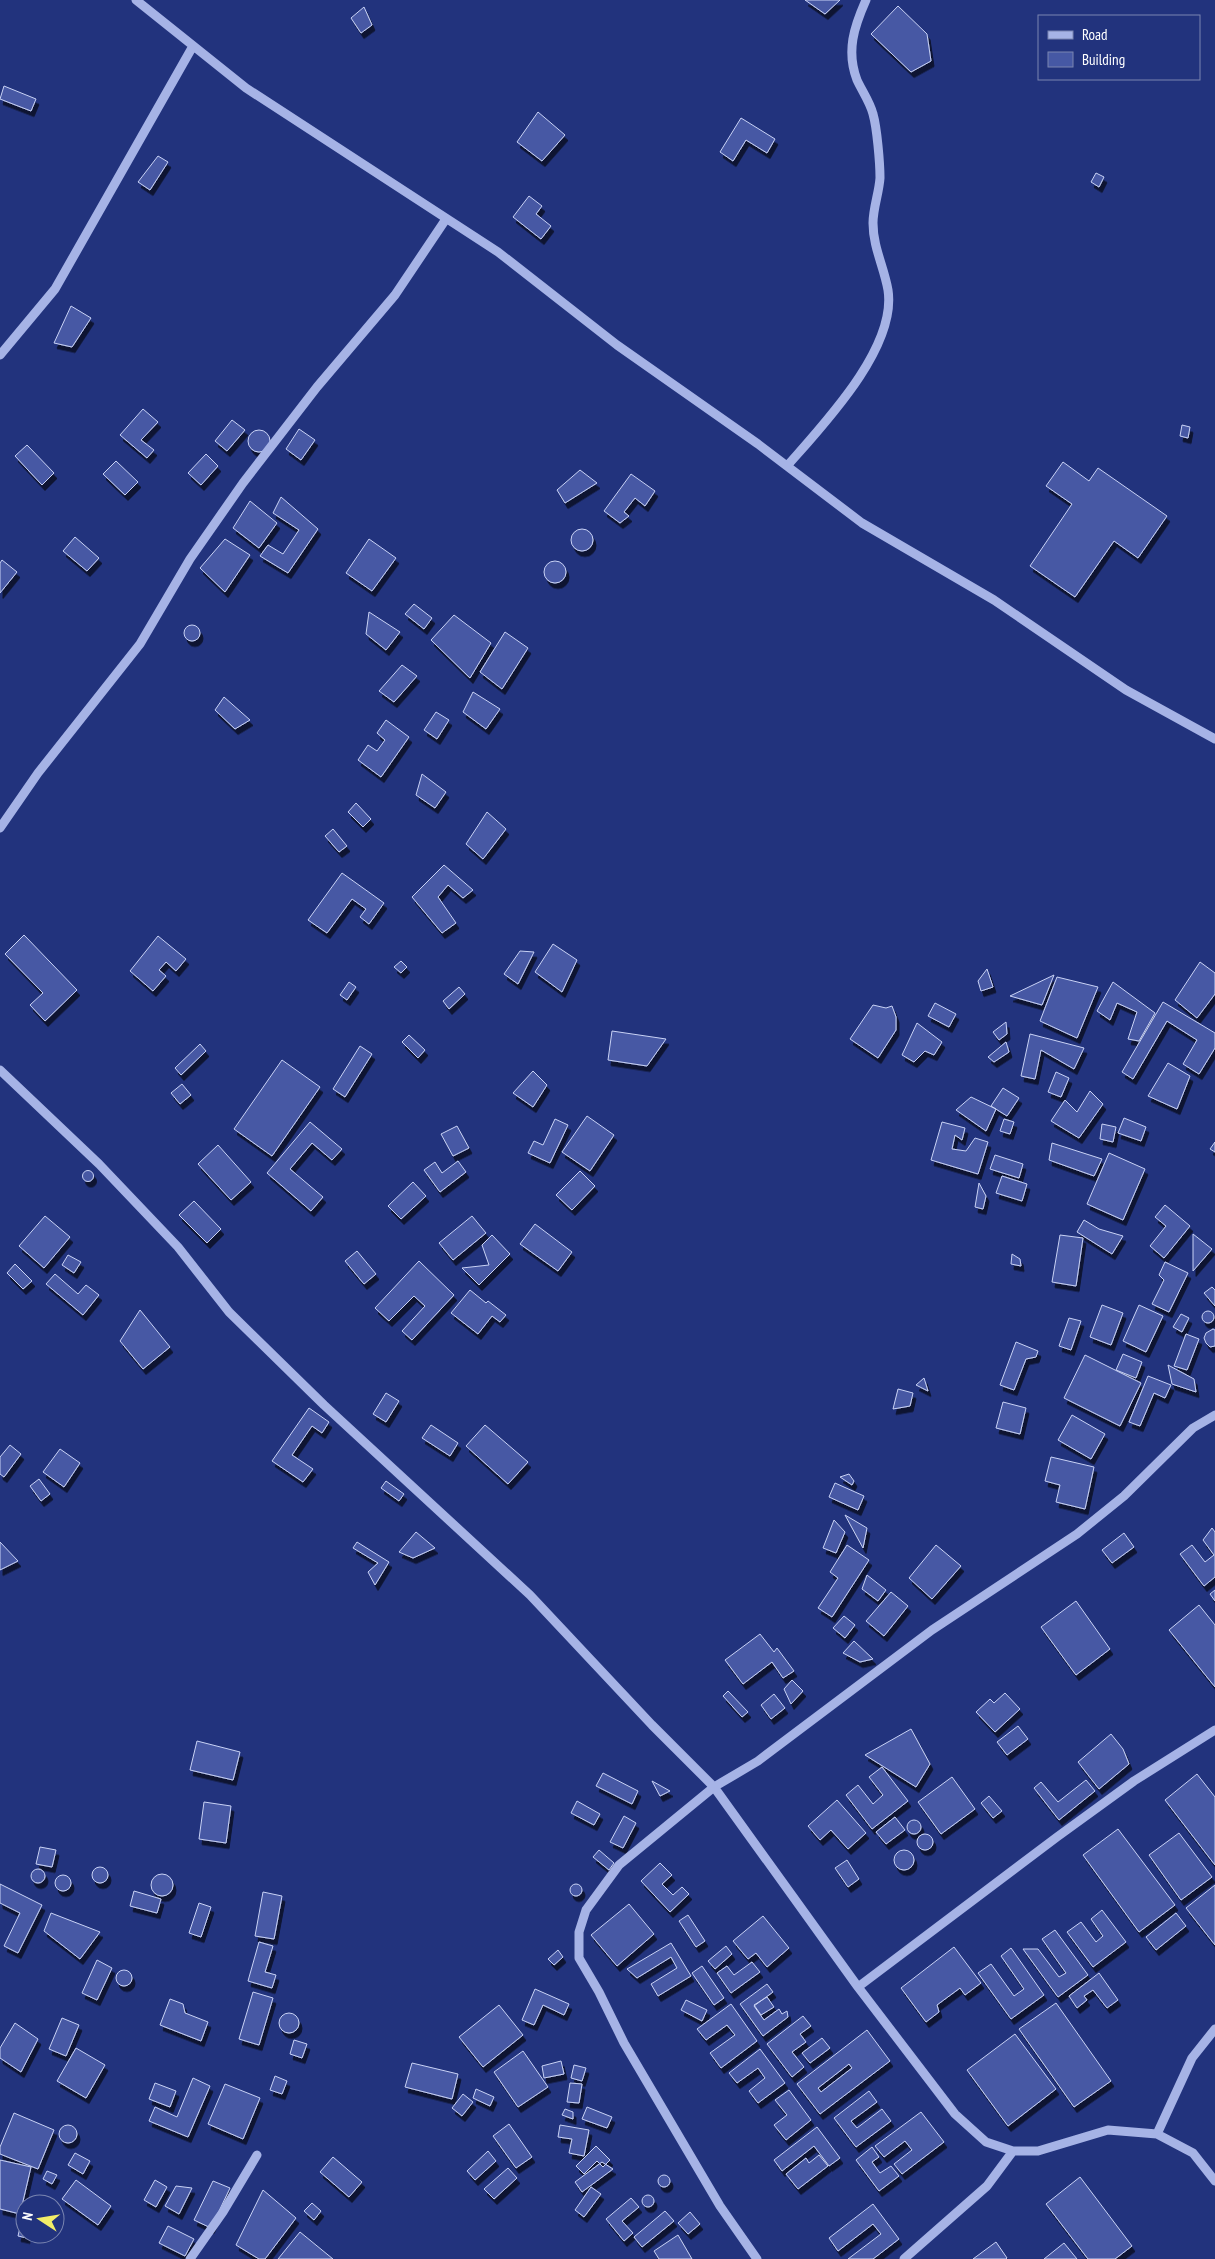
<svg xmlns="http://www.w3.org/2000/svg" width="1215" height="2259" viewBox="0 0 1215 2259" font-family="'PT Sans Narrow',sans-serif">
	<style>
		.building { fill: #4658a4; stroke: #c9d2f5; fill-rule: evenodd; filter: url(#shadow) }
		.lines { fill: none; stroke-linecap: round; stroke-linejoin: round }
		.minor { stroke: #a6b3e6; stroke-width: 9 }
	</style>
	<defs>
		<filter id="shadow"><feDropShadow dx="3" dy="5.5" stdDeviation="0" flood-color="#0009"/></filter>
	</defs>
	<rect width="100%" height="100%" fill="#22337d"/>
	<path class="building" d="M805,0H840L825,14Z
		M898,6L927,34L931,61L911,72L871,34Z
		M364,7L372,25L361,33L351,18Z
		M4,86L36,99L31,111L0,99Z
		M538,112L565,135L542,161L517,142Z
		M741,118L775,139L767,153L746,140L733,161L720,152Z
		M158,156L168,162L150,190L138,182Z
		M1096,173L1104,177L1099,187L1091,182Z
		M529,196L542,206L536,214L551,226L541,239L513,217Z
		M71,306L91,318L72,347L54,343Z
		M143,409L158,422L141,440L154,450L147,458L120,435Z
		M232,420L245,430L227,451L215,441Z
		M1182,425L1190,427L1188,438L1180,436Z
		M299,429L315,440L301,460L286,449Z
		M248 441a11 11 0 1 1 22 0a11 11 0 1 1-22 0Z
		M27,445L54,473L42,485L15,456Z
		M206,454L218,466L201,485L188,473Z
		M116,461L138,482L125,495L103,474Z
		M1063,462L1089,481L1098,468L1167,516L1138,558L1114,541L1075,597L1030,566L1072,504L1046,486Z
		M580,470L597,483L565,503L557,490Z
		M631,474L655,491L645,506L635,498L624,512L629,516L620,523L604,511Z
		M281,497L318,529L288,573L260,556L268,545L283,554L299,530L273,513Z
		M250,501L277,523L259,548L233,528Z
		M571 540a11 11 0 1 1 22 0a11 11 0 1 1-22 0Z
		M75,537L99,558L87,571L63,551Z
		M225,539L250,555L225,592L200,568Z
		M369,539L396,558L372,591L346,573Z
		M2,560L17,572L0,593V563Z
		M544 572a11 11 0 1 1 22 0a11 11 0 1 1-22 0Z
		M414,604L432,618L424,629L405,614Z
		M369,612L400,632L386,650L366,634Z
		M454,615L491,643L470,678L431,640Z
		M184 633a8 8 0 1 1 16 0a8 8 0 1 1-16 0Z
		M505,632L528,648L502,689L480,672Z
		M402,665L417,676L394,702L379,691Z
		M473,692L500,709L486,729L463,712Z
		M224,697L250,720L235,729L215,710Z
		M436,712L449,720L437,739L424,730Z
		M386,720L409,737L381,777L358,760L368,745L377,751L385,740L377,733Z
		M422,774L446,792L435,808L416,795Z
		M356,803L371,819L363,827L348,812Z
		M487,812L506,829L483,859L466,844Z
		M333,829L347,846L339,852L325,836Z
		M444,865L473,890L463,898L448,885L438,897L456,923L442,933L412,897Z
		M342,873L384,903L369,924L360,917L366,909L352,899L327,933L308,920Z
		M24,935L77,990L45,1021L30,1005L43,993L5,954Z
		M158,936L186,959L176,971L166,962L159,970L166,976L153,991L130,971Z
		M553,944L577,960L562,992L535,972Z
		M520,951L534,952L518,984L504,974Z
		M401,961L407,967L401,973L394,967Z
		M1200,962L1215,973V994L1197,1018L1175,1000Z
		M987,969L993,987L981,991L978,981Z
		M1054,975L1042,1005L1010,996Z
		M1057,977L1098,987L1077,1038L1040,1021Z
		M349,982L356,987L347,1000L340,995Z
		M1113,982L1155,1013L1139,1041L1128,1039L1137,1012L1117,1003L1110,1020L1097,1011Z
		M459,987L465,994L449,1009L443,1001Z
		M1163,1002L1215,1033V1048L1199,1074L1183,1064L1197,1040L1167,1021L1133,1079L1122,1072Z
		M935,1003L956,1014L949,1027L928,1016Z
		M873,1005L886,1008L892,1006L896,1017V1030L878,1058L850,1039Z
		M1006,1022L1007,1034L999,1040L993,1032Z
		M917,1023L942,1042L934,1055L925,1051L914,1062L902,1055Z
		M612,1031L666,1039L647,1066L608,1060Z
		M1030,1034L1084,1048L1074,1069L1041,1050L1035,1079L1021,1076Z
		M409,1035L425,1050L418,1058L402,1042Z
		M1006,1042L1009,1052L994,1062L988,1057Z
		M200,1044L206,1051L181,1075L175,1068Z
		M360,1046L372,1054L345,1097L333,1089Z
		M282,1060L320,1087L272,1156L234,1129Z
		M1168,1063L1190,1076L1177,1109L1148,1096Z
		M533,1071L547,1085L533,1107L513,1093Z
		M1056,1072L1069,1078L1061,1097L1048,1092Z
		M182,1084L191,1095L180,1104L171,1093Z
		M1003,1088L1019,1098L1007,1116L991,1106Z
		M1090,1091L1103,1104L1079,1138L1051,1121L1065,1100L1077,1112Z
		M971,1097L996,1109L986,1131L956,1110Z
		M587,1116L614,1135L590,1171L562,1152Z
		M1124,1118L1146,1127L1141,1141L1118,1133Z
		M555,1119L568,1125L550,1163L528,1153L534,1141L543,1145Z
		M1004,1119L1014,1122L1010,1134L1000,1131Z
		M310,1122L342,1149L332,1160L312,1143L290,1169L323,1197L311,1211L267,1173Z
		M942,1122L965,1128L962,1140L955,1135L952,1149L966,1151L975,1138L988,1142L978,1174L931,1160Z
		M1102,1124L1116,1127L1113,1142L1100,1139Z
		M457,1126L469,1148L453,1156L441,1134Z
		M1215,1142V1152L1210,1149Z
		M1052,1143L1102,1159L1094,1176L1049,1160Z
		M218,1145L251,1182L231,1200L198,1164Z
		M1109,1153L1145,1169L1123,1220L1087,1204Z
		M995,1155L1023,1164L1019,1178L990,1169Z
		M458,1161L466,1172L440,1192L424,1170L435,1162L442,1173Z
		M82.5 1176a5.5 5.5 0 1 1 11 0a5.5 5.5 0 1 1-11 0Z
		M580,1171L595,1186L572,1210L556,1195Z
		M1002,1176L1027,1184L1022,1201L996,1193Z
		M413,1182L426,1196L401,1219L388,1206Z
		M979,1183L986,1196L983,1209L975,1207Z
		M194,1201L221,1229L207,1243L179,1215Z
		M1165,1205L1190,1226L1164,1258L1150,1246L1166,1226L1155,1217Z
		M45,1216L70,1237L44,1268L19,1246Z
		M472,1216L486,1233L453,1260L439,1243Z
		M1084,1220L1099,1229L1123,1236L1112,1254L1077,1232Z
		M535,1224L572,1252L558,1271L520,1244Z
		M1193,1234L1212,1249L1193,1271Z
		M492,1235L510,1254L479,1285L462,1268L489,1265L482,1245Z
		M1060,1235L1083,1238L1076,1286L1052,1282Z
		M357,1251L376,1274L364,1284L345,1261Z
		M1012,1254L1020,1259L1021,1266L1011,1264Z
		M68,1255L81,1262L74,1273L62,1265Z
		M419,1261L454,1295L412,1340L402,1331L425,1306L414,1296L389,1321L375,1308Z
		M1165,1262L1188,1273L1169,1312L1152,1304L1164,1280L1159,1275Z
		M15,1264L32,1281L23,1289L7,1273Z
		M55,1274L78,1294L86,1285L99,1295L83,1315L46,1284Z
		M1212,1287L1215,1290V1306L1204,1293Z
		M470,1290L486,1303L488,1301L506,1315L500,1322L492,1316L478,1334L451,1313Z
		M1102,1305L1123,1313L1111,1345L1090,1337Z
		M1139,1305L1163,1316L1146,1352L1123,1341Z
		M140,1310L170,1347L143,1369L120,1341Z
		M1202 1317a6 6 0 1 1 12 0a6 6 0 1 1-12 0Z
		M1181,1314L1189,1318L1182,1332L1173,1327Z
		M1069,1318L1081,1321L1071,1350L1059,1346Z
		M1213,1329L1215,1330V1346L1210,1347L1206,1343L1204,1338L1206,1333Z
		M1186,1334L1199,1339L1187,1370L1174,1366Z
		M1016,1342L1038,1351L1036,1357L1026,1359L1014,1390L1000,1385Z
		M1123,1354L1142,1362L1136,1378L1116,1370Z
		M1085,1355L1141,1383L1120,1426L1064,1398Z
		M1168,1365L1194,1379L1196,1392L1172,1384Z
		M1148,1376L1171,1385L1165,1398L1154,1393L1140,1426L1129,1422Z
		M924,1378L928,1391L916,1385Z
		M898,1389L913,1393L910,1406L893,1409Z
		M386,1393L399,1401L386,1422L373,1414Z
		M1003,1402L1026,1408L1020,1434L996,1428Z
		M309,1408L329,1422L322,1433L312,1426L292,1455L313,1469L303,1482L272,1461Z
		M1072,1415L1105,1434L1091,1459L1058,1440Z
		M431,1425L458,1443L450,1456L422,1438Z
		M485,1425L528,1462L508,1484L466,1446Z
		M10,1445L21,1454L4,1477L0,1474V1457Z
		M60,1449L80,1463L64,1487L43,1472Z
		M1051,1457L1094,1467L1085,1509L1056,1502L1060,1485L1045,1481Z
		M849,1474L854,1481L852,1485L840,1477Z
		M39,1479L50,1494L41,1501L30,1486Z
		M386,1481L404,1494L399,1501L381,1488Z
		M835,1483L864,1496L858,1510L829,1497Z
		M845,1515L867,1528L863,1548Z
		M834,1520L845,1532L836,1553L823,1548Z
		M1212,1528L1215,1532V1577L1204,1586L1180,1554L1192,1545L1205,1562L1214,1555L1203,1540Z
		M416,1532L435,1548L413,1558L399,1552Z
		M1124,1533L1134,1547L1112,1563L1102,1550Z
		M0,1542L18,1561L0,1570Z
		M357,1542L389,1562L375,1585L368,1572L378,1563L353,1548Z
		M847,1545L869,1560L832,1617L818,1608L838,1578L830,1572Z
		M936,1545L961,1566L932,1599L909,1578Z
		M867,1575L886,1590L878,1601L862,1589Z
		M1215,1590V1601L1210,1594Z
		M891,1592L908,1606L884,1636L866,1621Z
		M1076,1601L1110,1649L1076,1675L1041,1627Z
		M1199,1605L1215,1625V1687L1169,1630Z
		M844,1616L855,1625L845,1638L833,1628Z
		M760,1634L774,1652L777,1648L794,1671L783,1678L772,1662L743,1684L725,1660Z
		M854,1641L873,1659L860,1662L843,1653Z
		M792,1680L803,1691L791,1704L784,1689Z
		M728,1691L748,1712L742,1717L723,1696Z
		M1005,1693L1020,1709L995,1732L976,1712L990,1699L994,1703Z
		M774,1694L785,1708L771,1719L761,1705Z
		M1018,1726L1028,1739L1007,1755L997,1742Z
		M911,1729L930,1764L916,1787L865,1755Z
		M1111,1734L1123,1749L1129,1764L1099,1789L1078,1762Z
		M197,1741L240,1752L233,1780L190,1770Z
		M882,1767L908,1801L872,1829L846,1795L858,1785L873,1804L883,1795L869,1777Z
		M603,1773L638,1791L632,1804L596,1786Z
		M1197,1774L1215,1797V1865L1165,1800Z
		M952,1777L975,1809L941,1834L918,1802Z
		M1086,1780L1095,1791L1059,1820L1034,1788L1041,1782L1058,1802Z
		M652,1781L670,1791L660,1796Z
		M989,1796L1002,1811L993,1818L981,1803Z
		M837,1800L866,1833L848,1849L831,1830L820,1840L808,1826Z
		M577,1801L600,1814L594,1825L571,1813Z
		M204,1802L231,1806L226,1843L199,1839Z
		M624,1816L636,1823L623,1848L610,1842Z
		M895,1817L905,1830L886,1844L876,1832Z
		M907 1827a7 7 0 1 1 14 0a7 7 0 1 1-14 0Z
		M1118,1829L1175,1905L1139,1932L1083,1855Z
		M1179,1833L1212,1877L1181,1900L1149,1855Z
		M917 1842a8 8 0 1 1 16 0a8 8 0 1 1-16 0Z
		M40,1847L56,1850L52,1867L36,1864Z
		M599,1850L614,1863L609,1870L593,1857Z
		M894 1860a10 10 0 1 1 20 0a10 10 0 1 1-20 0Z
		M847,1860L859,1879L848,1887L835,1868Z
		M660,1863L672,1875L662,1884L673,1895L682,1887L689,1894L670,1912L641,1881Z
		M92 1875a8 8 0 1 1 16 0a8 8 0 1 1-16 0Z
		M31 1876a7 7 0 1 1 14 0a7 7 0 1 1-14 0Z
		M151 1885a11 11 0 1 1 22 0a11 11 0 1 1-22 0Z
		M55 1883a8 8 0 1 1 16 0a8 8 0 1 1-16 0Z
		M570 1890a6 6 0 1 1 12 0a6 6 0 1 1-12 0Z
		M0,1884L42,1905L18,1953L4,1946L20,1913L0,1903Z
		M1215,1885V1945L1186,1908Z
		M134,1891L161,1899L157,1913L130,1906Z
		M263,1892L282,1896L274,1939L255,1936Z
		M199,1903L211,1907L201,1937L189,1933Z
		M629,1904L654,1934L617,1966L591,1935Z
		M1102,1910L1126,1942L1093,1967L1067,1932L1081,1922L1096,1942L1103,1936L1091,1919Z
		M51,1913L100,1932L80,1959L44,1931Z
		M1176,1913L1186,1926L1156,1950L1146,1937Z
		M688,1915L705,1941L696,1947L679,1921Z
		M763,1916L789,1948L767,1967L756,1953L748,1959L733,1941Z
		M1055,1930L1088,1975L1058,1997L1023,1949H1038L1059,1977L1066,1973L1042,1939Z
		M259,1942L273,1946L265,1972L276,1975L272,1988L248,1981Z
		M671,1943L691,1976L658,1996L651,1984L677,1968L671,1957L637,1978L627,1969Z
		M726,1946L732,1954L715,1969L708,1961Z
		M954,1947L981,1983L965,1995L960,1988L937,2005L939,2012L926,2022L901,1988Z
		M1011,1948L1044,1995L1011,2019L978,1973L991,1964L1014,1996L1024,1989L1001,1956Z
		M558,1950L563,1957L554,1965L548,1959Z
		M97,1960L112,1968L97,2000L82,1993Z
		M752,1962L760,1972L731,1993L717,1973L727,1966L734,1975Z
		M702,1966L724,1998L714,2005L692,1973Z
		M116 1978a8 8 0 1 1 16 0a8 8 0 1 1-16 0Z
		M1099,1973L1118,2000L1107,2008L1093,1990L1084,1996L1087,2000L1077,2008L1069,1996Z
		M767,1984L773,1992L754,2006L764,2020L779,2009L782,2014L787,2011L788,2017L763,2036L740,2004Z
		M535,1989L569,2004L564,2015L543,2005L534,2025L522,2020Z
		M253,1992L273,1998L259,2045L239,2039Z
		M767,1997L774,2007L761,2015L754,2005Z
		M170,1999L183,2004L185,2013L208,2022L201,2041L160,2025Z
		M686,2000L707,2010L702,2021L681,2010Z
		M1056,2003L1111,2081L1074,2107L1019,2029Z
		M731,2004L757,2041L721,2068L710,2053L735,2035L727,2025L706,2040L697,2029Z
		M499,2005L523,2035L483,2067L459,2037Z
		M279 2023a10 10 0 1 1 20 0a10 10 0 1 1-20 0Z
		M803,2016L811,2026L800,2034L806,2042L792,2052L804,2067L792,2077L767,2044Z
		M62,2018L79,2025L66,2056L49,2049Z
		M15,2023L38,2039L21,2072L0,2058V2048Z
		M867,2030L890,2061L820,2114L797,2084ZM849,2064L852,2068L821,2092L818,2088Z
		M1015,2034L1056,2089L1008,2126L967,2070Z
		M822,2038L830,2048L810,2063L802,2053Z
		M294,2040L307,2044L302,2058L290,2054Z
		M76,2048L105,2065L86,2098L57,2081Z
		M760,2049L785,2083L758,2103L749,2091L765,2078L758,2068L737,2083L729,2073Z
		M523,2051L548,2087L518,2107L494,2072Z
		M561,2061L564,2074L544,2078L542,2066Z
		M412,2063L458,2074L452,2099L405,2087Z
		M574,2065L586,2068L582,2081L571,2078Z
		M275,2076L287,2081L282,2094L270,2090Z
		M193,2078L210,2086L188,2137L149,2121L155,2107L177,2117Z
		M155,2083L176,2091L170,2107L149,2099Z
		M570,2083L582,2084L579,2103L567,2102Z
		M225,2084L260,2098L243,2139L208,2124Z
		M476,2089L494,2097L490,2106L473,2098Z
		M789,2090L811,2120L786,2140L774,2125L787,2115L775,2100Z
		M869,2091L877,2102L851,2121L857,2128L882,2109L891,2121L856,2147L834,2118Z
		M463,2094L473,2102L462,2116L452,2108Z
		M587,2107L612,2117L607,2128L582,2119Z
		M565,2109L573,2112V2119L562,2115Z
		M921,2112L944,2142L902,2174L894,2164L912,2150L905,2141L884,2157L875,2146Z
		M14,2113L54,2130L38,2169L0,2154V2147Z
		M509,2124L532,2157L516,2168L493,2136Z
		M59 2134a9 9 0 1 1 18 0a9 9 0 1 1-18 0Z
		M560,2125L589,2130L584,2156L569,2153L572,2139L558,2137Z
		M817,2127L840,2158L829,2166L814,2146L782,2171L774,2160Z
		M596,2146L610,2160L603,2167L597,2161L584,2174L576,2166Z
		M872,2147L879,2157L872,2162L880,2173L891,2166L899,2176L879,2191L856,2160Z
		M488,2151L496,2161L475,2180L467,2171Z
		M75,2153L90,2161L83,2174L68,2165Z
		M819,2155L828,2166L798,2189L786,2174L806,2158L809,2163Z
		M333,2157L362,2182L349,2197L320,2172Z
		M0,2160L31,2167L20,2214L0,2209Z
		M602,2162L613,2169L582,2192L575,2182Z
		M508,2168L517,2178L494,2199L484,2189Z
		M47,2171L57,2175L52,2184L43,2179Z
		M658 2181a6 6 0 1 1 12 0a6 6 0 1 1-12 0Z
		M1080,2177L1132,2246L1115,2259H1088L1046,2204Z
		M76,2180L111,2206L98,2225L62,2199Z
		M155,2180L167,2187L156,2207L144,2200Z
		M213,2181L230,2188L211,2228L194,2220Z
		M176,2186L192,2188L179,2214L165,2206Z
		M591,2187L601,2194L584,2217L575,2210Z
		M263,2190L296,2218L265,2259H259L236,2245Z
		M642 2201a6 6 0 1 1 12 0a6 6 0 1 1-12 0Z
		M631,2198L639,2207L622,2221L633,2233L624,2241L606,2219Z
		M312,2203L321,2211L314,2220L304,2211Z
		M873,2204L899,2239L873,2259H848L881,2234L873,2224L838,2251L829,2238Z
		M665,2211L674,2221L642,2247L634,2237Z
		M690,2212L700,2224L688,2234L678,2223Z
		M21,2223L25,2224L27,2238L18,2236Z
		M168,2226L194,2239L185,2256L159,2243Z
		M300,2232L333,2259H278Z
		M678,2235L692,2259H659L654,2251Z
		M996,2242L1007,2258L1006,2259H973Z
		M1064,2243L1077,2259H1044Z"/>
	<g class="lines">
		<path class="minor" d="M136,0L246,88L498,252L617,345L758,444L862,523L994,600L1126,690L1215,739
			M0,355L55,289L193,46
			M787,466C823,425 897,348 888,290C884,267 873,247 873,223C873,208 879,193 880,178C880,163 877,128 873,114C870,102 862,91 857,80C846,51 854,27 866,0
			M0,828L38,773L140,644L190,559L243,483L317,387L395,295L446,219
			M0,1070L99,1164L178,1247L229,1312L324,1405L530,1595L652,1725L714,1787L858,1987L955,2114L986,2142L1013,2151H1038L1108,2130L1157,2134L1193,2153L1215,2181
			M858,1987L1057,1837L1134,1781L1215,1730
			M1157,2134L1192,2058L1215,2029
			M190,2259L223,2212L257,2155
			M757,2259L720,2206L624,2043L599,1992L579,1958V1932L586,1910L619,1865L714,1787L758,1761L932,1630L1077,1534L1124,1496L1193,1428L1215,1415
			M904,2259L987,2186L1013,2151"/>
	</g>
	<rect x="1038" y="15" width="162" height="65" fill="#22337d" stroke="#7a85b1"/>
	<rect x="1048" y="31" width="25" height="8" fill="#a6b3e6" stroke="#7a85b1"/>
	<text x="1082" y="40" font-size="15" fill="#ffffff">Road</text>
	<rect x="1048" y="52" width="25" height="15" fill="#4658a4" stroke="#7a85b1"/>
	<text x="1082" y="65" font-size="15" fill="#ffffff">Building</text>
	<g transform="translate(40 2219) rotate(282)"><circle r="24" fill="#22337d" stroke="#7a85b1"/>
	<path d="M0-4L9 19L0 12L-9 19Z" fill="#f2ed68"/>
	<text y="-8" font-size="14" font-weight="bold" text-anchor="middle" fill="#ffffff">N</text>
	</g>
</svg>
